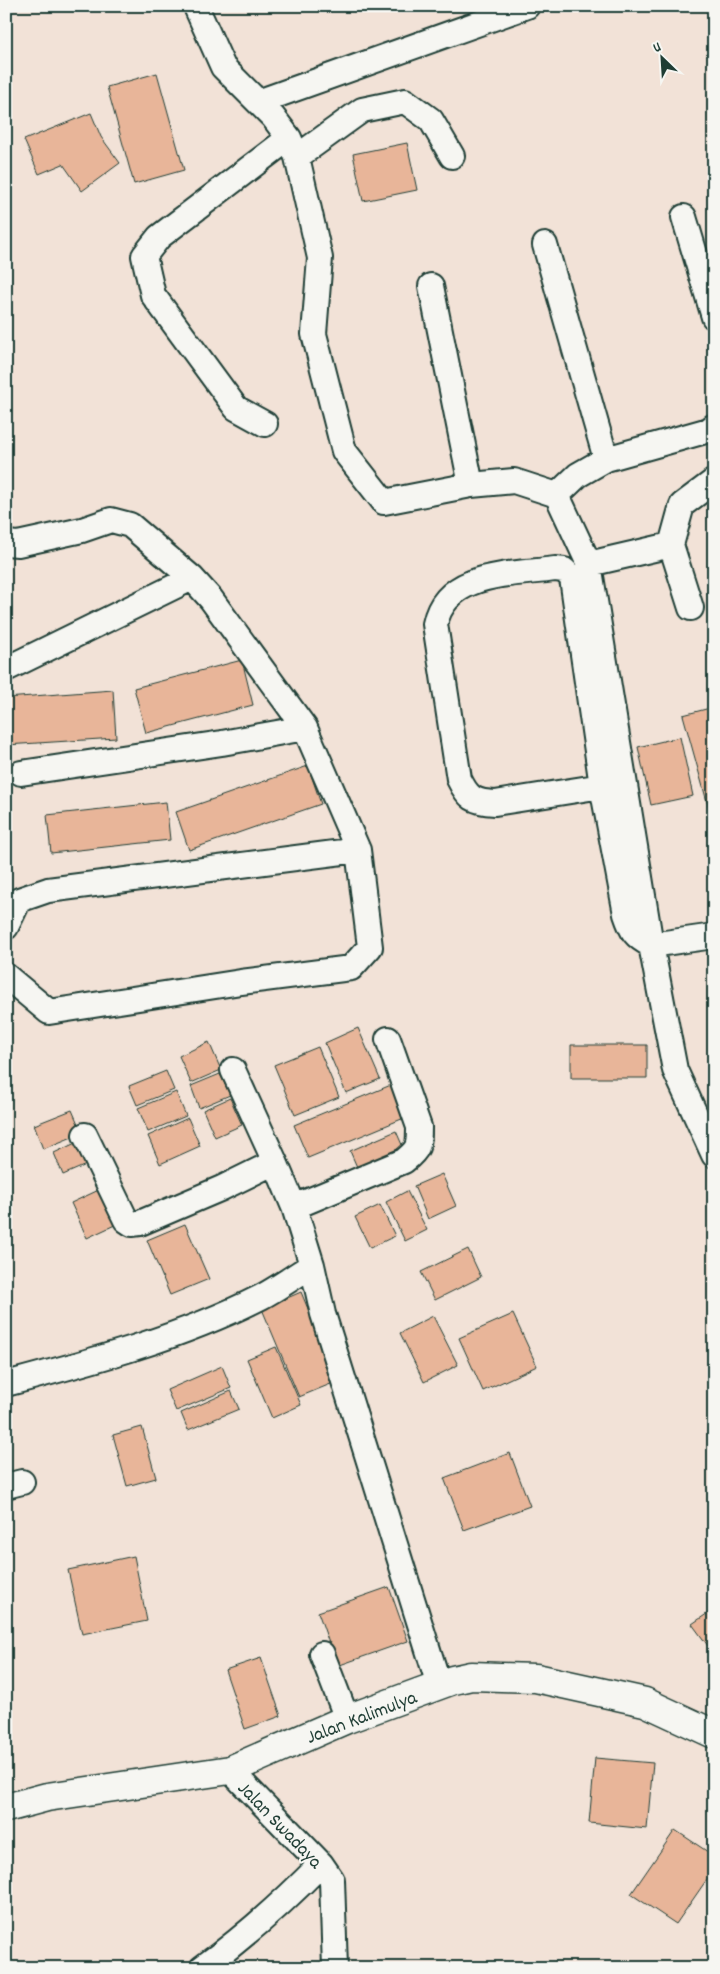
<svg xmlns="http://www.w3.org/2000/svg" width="720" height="1974" viewBox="0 0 720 1974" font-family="Dekko,sans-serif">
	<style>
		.building { fill: #e8b599; stroke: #1f3d34 }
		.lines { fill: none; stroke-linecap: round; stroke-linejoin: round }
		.street-casing { stroke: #1f3d34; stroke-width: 28 }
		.secondary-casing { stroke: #1f3d34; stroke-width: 31 }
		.street { stroke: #f6f6f2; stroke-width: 24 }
		.secondary { stroke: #f6f6f2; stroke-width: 28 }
		.labels { text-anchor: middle; stroke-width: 4; stroke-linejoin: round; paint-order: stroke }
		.street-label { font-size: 20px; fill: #1f3d34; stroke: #f6f6f2 }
	</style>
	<rect width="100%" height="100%" fill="#f2e2d7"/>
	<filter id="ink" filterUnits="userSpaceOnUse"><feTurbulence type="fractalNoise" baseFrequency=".02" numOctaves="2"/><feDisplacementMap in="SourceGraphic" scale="10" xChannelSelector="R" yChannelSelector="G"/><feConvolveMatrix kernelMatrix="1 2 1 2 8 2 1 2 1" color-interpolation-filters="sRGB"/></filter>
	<g filter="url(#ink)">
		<path class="building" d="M157,73L184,170L134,184L107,87Z
			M91,113L101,137L120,163L82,191L63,164L39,174L24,140Z
			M407,143L417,190L363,201L353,154Z
			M242,660L253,705L146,733L134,688Z
			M113,690L116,738L6,745V698Z
			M714,707V827L683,715Z
			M680,737L693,796L651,805L638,747Z
			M308,766L321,804L189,850L176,812Z
			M166,802L170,840L51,853L47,815Z
			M358,1028L380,1079L346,1093L325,1043Z
			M209,1042L221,1070L191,1083L179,1056Z
			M571,1045H647V1078H571Z
			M318,1047L339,1097L295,1115L274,1065Z
			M166,1071L174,1090L137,1105L129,1086Z
			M220,1074L230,1095L199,1108L191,1086Z
			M391,1085L404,1118L308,1158L294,1125Z
			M176,1092L186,1116L148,1132L138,1108Z
			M230,1098L242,1125L215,1137L203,1110Z
			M72,1110L82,1133L43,1149L34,1125Z
			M188,1118L200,1146L160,1164L148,1136Z
			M396,1131L406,1154L360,1174L350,1151Z
			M84,1139L93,1162L63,1175L54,1153Z
			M442,1174L456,1206L428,1219L414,1186Z
			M103,1188L119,1223L87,1238L71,1203Z
			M407,1191L427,1230L405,1241L386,1202Z
			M380,1205L395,1236L370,1248L355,1217Z
			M185,1224L209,1279L170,1295L147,1240Z
			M468,1249L481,1277L435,1300L421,1272Z
			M301,1292L338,1381L299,1397L262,1309Z
			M513,1314L537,1366L483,1391L459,1338Z
			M433,1316L458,1365L424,1382L400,1333Z
			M276,1347L301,1405L272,1418L247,1359Z
			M222,1366L231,1388L176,1411L167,1390Z
			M231,1391L239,1409L188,1430L181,1413Z
			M142,1427L156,1478L127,1486L113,1435Z
			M510,1453L530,1506L464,1530L444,1478Z
			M134,1556L147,1621L82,1634L68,1570Z
			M389,1587L408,1641L337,1666L318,1612Z
			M714,1609V1654L692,1624Z
			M261,1658L281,1716L245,1729L225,1670Z
			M595,1758L653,1763L647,1829L589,1823Z
			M675,1830L714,1856V1869L676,1924L631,1894Z"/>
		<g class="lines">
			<defs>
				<path id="street" d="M197,9L223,67L258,102L527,6
					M258,102L273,117L289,138L297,157L320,258L314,334L344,451L384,502L471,485L514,481L557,495L589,564L651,945L714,936
					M297,157L362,110L405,101L431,120L452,156
					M684,217L714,317
					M545,245L606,459
					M431,286L471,485
					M265,424L236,408L153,295L144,256L159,237L289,138
					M557,495L578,475L606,459L709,430L714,426
					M6,543L18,544L82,530L111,520L130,525L192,578L211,599L305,728L358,850L370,947L351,968L241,982L49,1012L6,976
					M671,545L691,608
					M589,564L671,545L682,505L714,481
					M6,669L192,578
					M21,773L222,743L305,728
					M602,786L495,803C474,802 468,798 459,779L435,624C446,571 512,575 555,569L564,570L572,578L602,786L626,914C632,932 635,937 651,945L675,1070L714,1155
					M6,927L19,900L48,890L358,850
					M233,1070L275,1162
					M85,1135L126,1220L132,1224L140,1223L222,1188L275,1162L294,1207L312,1265
					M294,1207L404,1161C419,1149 419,1146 419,1127L388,1039
					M6,1384C93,1361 180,1338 261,1297C278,1288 295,1276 312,1265L323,1314L439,1685
					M6,1486L22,1482
					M322,1654L347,1719
					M230,1770L321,1864L332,1880L335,1968
					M202,1968C247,1935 282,1904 321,1864"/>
				<path id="secondary" d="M6,1808L47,1797L230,1770L347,1719L453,1680L471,1676L536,1678L645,1702L714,1734"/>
			</defs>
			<use href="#street" class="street-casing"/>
			<use href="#secondary" class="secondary-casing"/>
			<use href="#street" class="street"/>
			<use href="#secondary" class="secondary"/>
		</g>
	</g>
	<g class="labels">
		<g class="street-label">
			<text transform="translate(361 1716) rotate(-21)" y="7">Jalan Kalimulya</text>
			<text transform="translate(281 1824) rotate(46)" y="7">Jalan Swadaya</text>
		</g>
	</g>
	<rect width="720" height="1974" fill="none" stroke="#f6f6f2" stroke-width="25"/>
	<rect x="12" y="12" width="695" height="1949" fill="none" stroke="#1f3d34" stroke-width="2" filter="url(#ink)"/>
	<g transform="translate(662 58) rotate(335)" stroke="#f6f6f2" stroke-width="4" paint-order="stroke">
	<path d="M0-4L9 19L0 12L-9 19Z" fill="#1f3d34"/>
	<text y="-8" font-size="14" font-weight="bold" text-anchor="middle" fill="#1f3d34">U</text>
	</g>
</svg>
